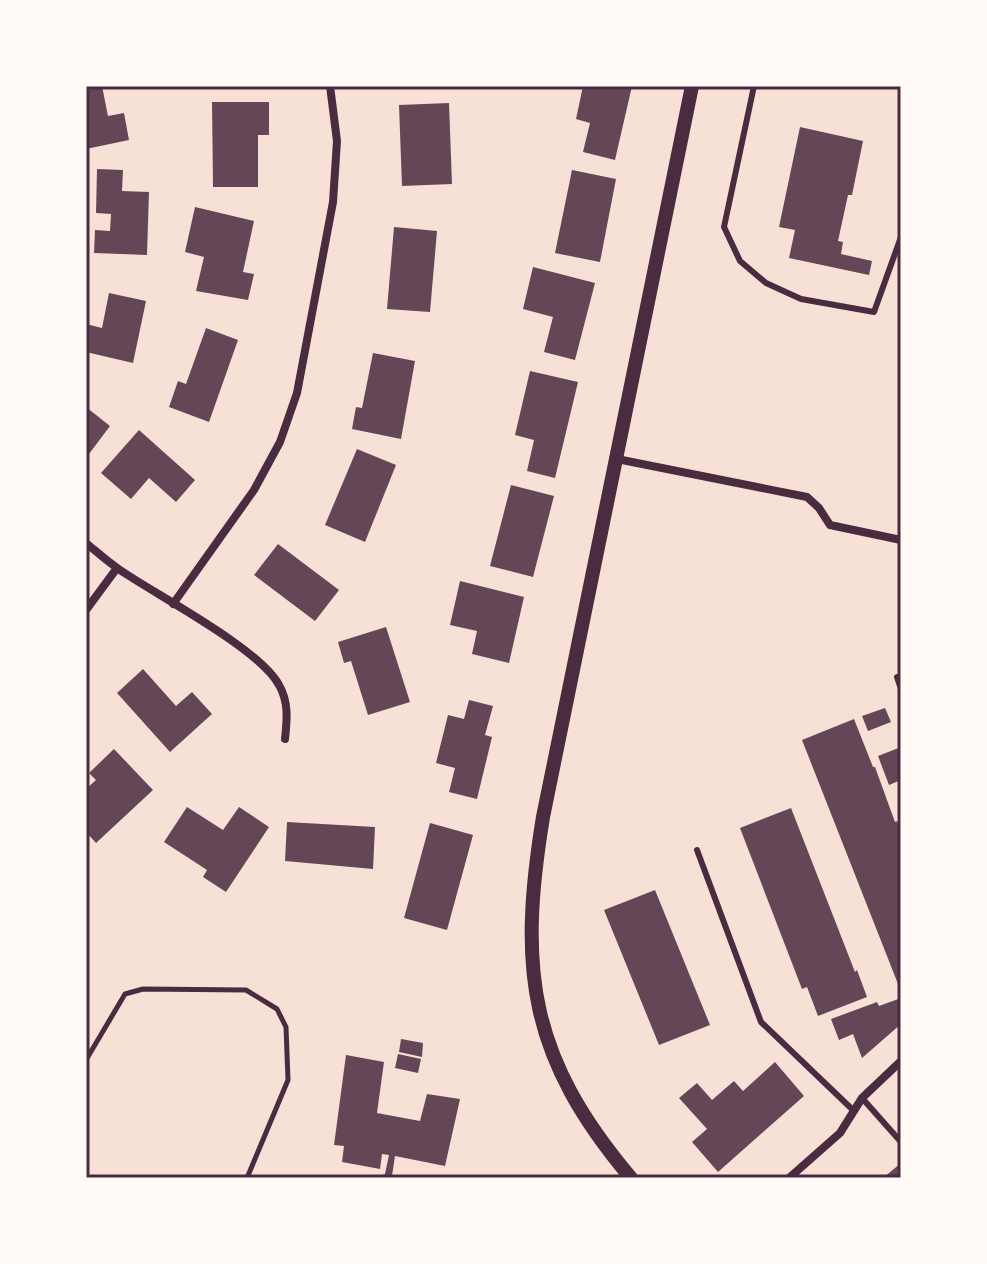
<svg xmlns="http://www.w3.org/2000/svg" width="987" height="1264" viewBox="0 0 987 1264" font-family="Arial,sans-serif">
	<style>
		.building { fill: #644757 }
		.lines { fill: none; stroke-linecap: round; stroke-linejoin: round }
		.path { stroke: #4a2c40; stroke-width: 5 }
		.service { stroke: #4a2c40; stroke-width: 6 }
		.minor { stroke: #4a2c40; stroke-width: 8 }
		.tertiary { stroke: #4a2c40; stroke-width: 14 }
		.neatline { fill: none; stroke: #4a2c40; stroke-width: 3 }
	</style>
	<rect width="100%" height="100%" fill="#f7e1d7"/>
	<path class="building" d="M86,86H102L108,116L124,113L129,140L86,149Z
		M583,86H632L615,160L583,152L590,123L576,119Z
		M212,102H269V135H258V187H213Z
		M449,103L452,184L402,186L399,105Z
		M800,127L863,141L852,195H848L838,241L843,242L841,254L872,261L869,275L789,258L795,230L779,227Z
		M97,169L123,170L122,191L149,192L147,255L94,253L95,230L110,231L111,214L96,213Z
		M572,170L616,179L600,262L555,253Z
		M195,207L254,221L243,272L254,274L248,300L196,291L204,257L185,252Z
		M394,227L437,231L430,312L387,309Z
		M533,267L595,283L575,360L544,352L553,317L523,309Z
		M109,293L146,301L133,363L86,352V324L102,328Z
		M206,328L238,340L209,422L169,407L178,381L186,384Z
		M373,353L415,361L401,439L352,429L356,407L362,408Z
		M530,371L578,382L555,478L527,471L534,440L515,435Z
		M86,407L110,426L86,458Z
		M139,430L195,480L176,502L149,478L131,499L101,473Z
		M357,449L396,465L365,542L325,525Z
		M511,485L554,496L533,577L490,566Z
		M278,544L339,590L315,621L254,575Z
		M460,581L524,597L509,663L472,654L477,631L450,625Z
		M386,627L410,702L368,715L351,661L344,663L338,642Z
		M143,669L176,706L192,692L212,714L170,752L117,693Z
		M469,700L493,706L485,735L492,737L477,799L449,792L455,768L436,763L448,715L464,719Z
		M885,708L891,722L868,731L862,716Z
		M854,719L873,767H875L895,822L897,821L901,832V983L898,984L802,740Z
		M901,747V780L889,785L878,756Z
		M114,749L153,790L96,843L86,832V789L96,780L89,773Z
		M187,807L223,830L239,807L269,827L226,892L203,877L207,870L164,842Z
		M791,808L855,972L857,970L867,997L818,1016L807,987L802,989L740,828Z
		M287,822L375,827L373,869L285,861Z
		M430,823L473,835L447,930L404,918Z
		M655,890L710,1025L659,1045L604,910Z
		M901,998V1024L862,1058L853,1034L839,1040L831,1019L877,1002L879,1006Z
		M401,1039L423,1043L422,1057L399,1052Z
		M398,1054L421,1059L418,1073L395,1068Z
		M346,1055L384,1062L377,1113L420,1121L427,1094L460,1099L445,1166L395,1156L392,1176L395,1178H374L385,1174L389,1155L382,1154L380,1169L342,1162L344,1146L334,1145Z
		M775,1062L804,1096L718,1172L692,1142L707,1129L679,1098L697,1083L712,1100L734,1081L743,1091Z
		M901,1163V1178H883Z"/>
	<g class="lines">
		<path class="path" d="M86,1060L125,994L143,989L246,990L277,1009L286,1027L288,1080L247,1178"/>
		<path class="service" d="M754,86L724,227L740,261L766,283L801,299L874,312L901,237
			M897,677L901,689
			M697,850L761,1022L854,1111
			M862,1098L901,1142"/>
		<path class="minor" d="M617,459L807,497L819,508L830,525L901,540
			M86,543C97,552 108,562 120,570C158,596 259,648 279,685C289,702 287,720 285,739
			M173,604L254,490L280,442L297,393L333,202L337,141L330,86
			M86,610L117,568
			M789,1178L840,1133L862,1098L901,1061"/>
		<path class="tertiary" d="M631,1178C529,1057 518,970 543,817L692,86"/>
	</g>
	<rect width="987" height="1264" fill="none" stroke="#fffaf5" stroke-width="176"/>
	<rect x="88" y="88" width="811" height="1088" class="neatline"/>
</svg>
